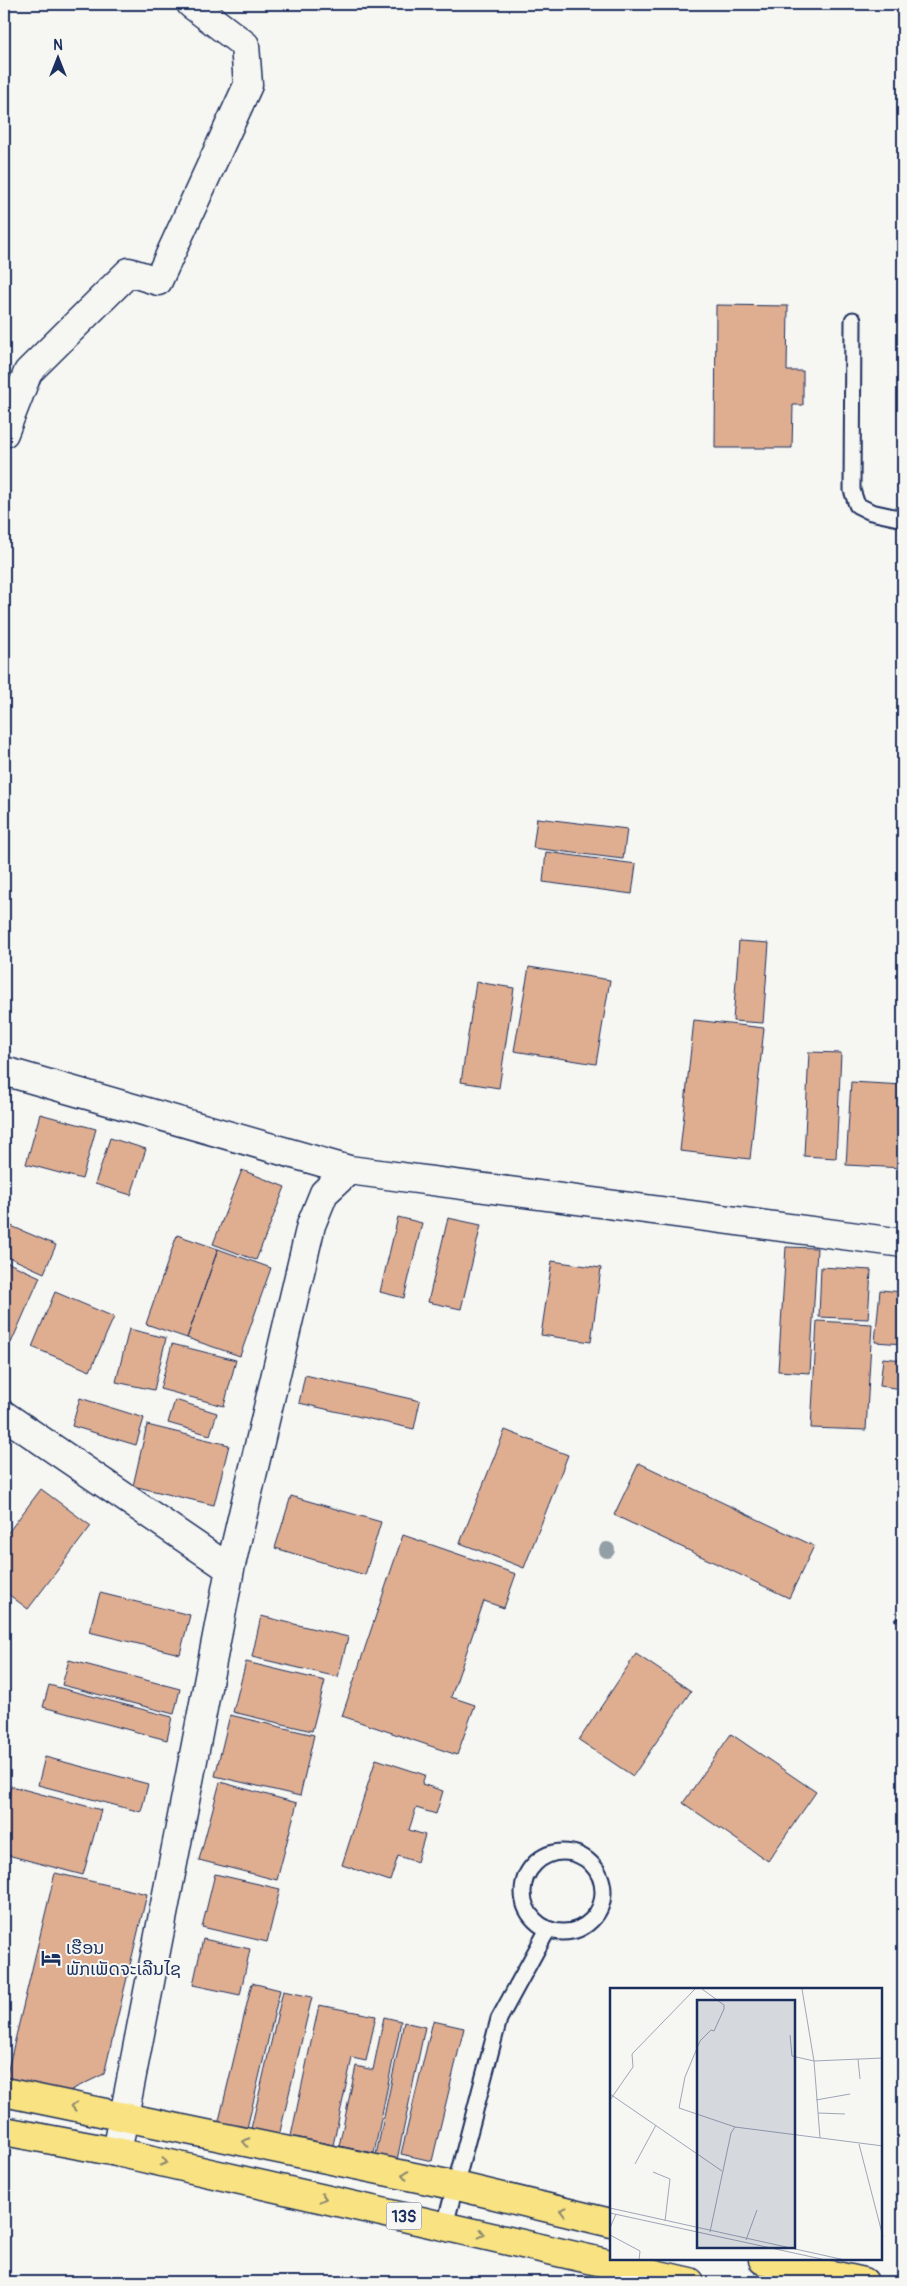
<svg xmlns="http://www.w3.org/2000/svg" width="907" height="2286" viewBox="0 0 907 2286" font-family="Pangolin,'Noto Sans Lao',sans-serif">
	<style>
		.building { fill: #dfae91; stroke: #1b2f5e }
		.lines { fill: none; stroke-linecap: round; stroke-linejoin: round }
		.lane-casing { stroke: #1b2f5e; stroke-width: 19 }
		.street-casing { stroke: #1b2f5e; stroke-width: 31 }
		.highway-casing { stroke: #1b2f5e; stroke-width: 31 }
		.path { stroke: #1b2f5e; stroke-width: 3; stroke-dasharray: 4 4; stroke-linecap: butt }
		.lane { stroke: #f6f6f2; stroke-width: 15 }
		.street { stroke: #f6f6f2; stroke-width: 28 }
		.highway { stroke: #f8e281; stroke-width: 28 }
		.tree { fill: #939fa7 }
		.oneway { stroke: #8a8870 }
		.labels { text-anchor: middle; stroke-width: 4; stroke-linejoin: round; paint-order: stroke }
		.shield { fill: #f6f6f2; stroke: #5d6b8a; stroke-width: 1 }
		.shield-label { font-size: 16px; font-weight: bold; fill: #1b2f5e }
		.poi-label { font-size: 18px; fill: #1b2f5e; stroke: #f6f6f2; text-anchor: start }
		.inset-road { fill: none; stroke: #9ea6b7; stroke-width: 1 }
		.view { fill: #1b2f5e; fill-opacity: 0.15; stroke: #1b2f5e; stroke-width: 2.5 }
		.inset-edge { fill: none; stroke: #1b2f5e; stroke-width: 2.5 }
	</style>
	<rect width="100%" height="100%" fill="#f6f6f2"/>
	<filter id="ink" filterUnits="userSpaceOnUse"><feTurbulence type="fractalNoise" baseFrequency=".02" numOctaves="2"/><feDisplacementMap in="SourceGraphic" scale="10" xChannelSelector="R" yChannelSelector="G"/><feConvolveMatrix kernelMatrix="1 2 1 2 8 2 1 2 1" color-interpolation-filters="sRGB"/></filter>
	<g filter="url(#ink)">
		<path class="building" d="M716,305L788,306L787,371H803V405H793L792,448H715Z
			M537,818L627,829L623,859L533,848Z
			M546,852L636,864L632,894L543,882Z
			M739,941L769,943L763,1023L733,1021Z
			M529,967L610,980L596,1064L514,1051Z
			M476,982L514,988L499,1088L461,1082Z
			M694,1020L764,1028L750,1159L680,1151Z
			M809,1052L841,1053L836,1158L804,1156Z
			M851,1082L903,1085V1168L846,1165Z
			M40,1114L96,1129L82,1179L26,1164Z
			M110,1138L146,1149L131,1195L95,1184Z
			M242,1170L285,1187L256,1260L213,1244Z
			M398,1217L422,1223L404,1298L380,1292Z
			M448,1218L481,1225L461,1309L428,1302Z
			M4,1223L56,1245L44,1273L4,1255Z
			M177,1235L218,1249L187,1338L146,1324Z
			M786,1247L817,1248L810,1373L778,1371Z
			M218,1249L271,1268L240,1356L187,1338Z
			M4,1261L40,1277L11,1343L4,1340Z
			M552,1261L601,1268L591,1342L541,1335Z
			M821,1267L871,1270L868,1319L819,1317Z
			M880,1290L903,1292V1344L875,1342Z
			M55,1292L114,1317L90,1371L32,1347Z
			M817,1321L872,1324L866,1430L811,1428Z
			M129,1329L166,1338L154,1390L116,1382Z
			M172,1344L236,1360L224,1406L160,1389Z
			M883,1358L903,1360V1389L880,1386Z
			M305,1375L420,1401L414,1429L299,1403Z
			M80,1398L144,1418L136,1445L72,1426Z
			M175,1400L217,1413L210,1435L168,1423Z
			M147,1425L229,1445L214,1505L133,1486Z
			M505,1430L568,1455L524,1568L460,1543Z
			M639,1463L814,1546L789,1598L614,1515Z
			M41,1489L91,1526L28,1609L4,1591V1538Z
			M291,1496L381,1522L365,1575L275,1548Z
			M403,1535L516,1574L504,1608L484,1601L451,1697L475,1705L457,1755L342,1716Z
			M100,1593L190,1615L180,1654L89,1632Z
			M261,1616L348,1637L338,1677L252,1657Z
			M636,1654L691,1691L633,1776L579,1740Z
			M69,1660L180,1689L174,1714L62,1685Z
			M246,1662L325,1681L312,1731L233,1712Z
			M49,1685L172,1717L167,1740L43,1707Z
			M230,1715L314,1735L300,1796L215,1776Z
			M731,1734L816,1792L768,1861L683,1803Z
			M45,1757L148,1784L141,1812L38,1785Z
			M376,1759L425,1775L422,1784L443,1791L436,1814L416,1808L409,1830L425,1835L417,1862L398,1856L390,1881L342,1865Z
			M220,1782L297,1803L277,1880L199,1860Z
			M11,1786L101,1810L83,1875L4,1854V1811Z
			M55,1873L147,1894L104,2074L67,2092L6,2078Z
			M215,1874L280,1889L267,1942L202,1927Z
			M203,1939L250,1949L240,1995L193,1985Z
			M252,1983L280,1990L246,2132L218,2125Z
			M283,1991L312,1997L278,2140L250,2133Z
			M319,2005L376,2016L366,2061L352,2058L333,2145L291,2136Z
			M384,2017L401,2021L374,2153L339,2146L356,2066L373,2070Z
			M433,2021L464,2028L432,2161L401,2154Z
			M404,2022L425,2027L397,2160L376,2155Z
			M4,2200L9,2201L4,2220Z"/>
		<g class="lines">
			<defs>
				<path id="lane" d="M853,320L852,490L857,505L871,512L903,519
					M523 1892a40 40 0 1 1 80 0a40 40 0 1 1-80 0Z
					M445,2225L499,2019L548,1929"/>
				<path id="street" d="M4,433L28,372L129,272L158,281L248,85L245,45L191,4
					M4,1071L349,1170
					M4,1415L230,1569
					M117,2152L230,1569L311,1225L324,1193L349,1170L903,1243"/>
				<path id="highway" d="M4,2092L457,2186L611,2223
					M4,2131L117,2152L690,2282
					M763,2260L864,2282"/>
			</defs>
			<use href="#lane" class="lane-casing"/>
			<use href="#street" class="street-casing"/>
			<use href="#highway" class="highway-casing"/>
			<path class="path" d="M895,1621L903,1610"/>
			<use href="#lane" class="lane"/>
			<use href="#street" class="street"/>
			<use href="#highway" class="highway"/>
		</g>
		<circle class="tree" cx="607" cy="1550" r="8"/>
		<defs><path id="oneway-chevron" d="M-2-3.5L2.5 0L-2 3.5" fill="none" stroke-width="1.6" stroke-linecap="round" stroke-linejoin="round" transform="scale(1.25)"/></defs>
		<g class="oneway">
			<use href="#oneway-chevron" transform="translate(74 2106) rotate(-169)"/>
			<use href="#oneway-chevron" transform="translate(246 2142) rotate(-168)"/>
			<use href="#oneway-chevron" transform="translate(164 2162) rotate(13)"/>
			<use href="#oneway-chevron" transform="translate(405 2175) rotate(-168)"/>
			<use href="#oneway-chevron" transform="translate(323 2198) rotate(13)"/>
			<use href="#oneway-chevron" transform="translate(563 2211) rotate(-166)"/>
			<use href="#oneway-chevron" transform="translate(482 2234) rotate(13)"/>
		</g>
	</g>
	<defs>
		<symbol id="hotel-bare" viewBox="-9 -9 18 18"><path d="M-6-4.5h1.5V1H6V5H4.5V3h-9V5H-6ZM-4 0a1.8 1.8 0 1 1 3.6 0ZM.5 0V-2.5h3Q6-2.5 6 0Z" fill="#1b2f5e" stroke="#f6f6f2" stroke-width="2.5" paint-order="stroke"/></symbol>
	</defs>
	<g fill-rule="evenodd">
		<use href="#hotel-bare" x="37" y="1944" width="28" height="28"/>
	</g>
	<g class="labels">
		<rect class="shield" x="386.5" y="2202.5" width="35" height="27" rx="4"/>
		<g class="shield-label">
			<text x="404" y="2222">13S</text>
		</g>
		<g class="poi-label">
			<text x="66" y="1954">ເຮືອນ<tspan x="66" dy="21">ພັກເພັດຈະເລີນໄຊ</tspan></text>
		</g>
	</g>
	<g transform="translate(610 1988)">
		<rect width="272" height="272" fill="#f6f6f2"/>
		<path class="inset-road" d="M92,1L114,17V21L104,43L101,42L90,53L75,89L69,120L125,139M192,1L204,73L210,150M180,47L182,68L204,73L273,70M248,71L250,91M0,106L112,183M0,112L23,79L22,66L85,1M206,112L240,106M208,125L235,126M249,156L273,249M25,176L46,137M43,184L60,191L55,233M0,220L235,272M0,225L216,272M0,240L6,226M100,244L121,145L125,139L273,158M0,247L30,263L29,272M136,252L147,222"/>
		<path class="view" d="M87,12H185V260H87Z"/>
		<rect width="272" height="272" class="inset-edge"/>
	</g>
	<rect width="907" height="2286" fill="none" stroke="#f6f6f2" stroke-width="20"/>
	<rect x="10" y="10" width="887" height="2266" fill="none" stroke="#1b2f5e" stroke-width="2" filter="url(#ink)"/>
	<g transform="translate(58 58)" stroke="#f6f6f2" stroke-width="4" paint-order="stroke">
	<path d="M0-4L9 19L0 12L-9 19Z" fill="#1b2f5e"/>
	<text y="-8" font-size="14" font-weight="bold" text-anchor="middle" fill="#1b2f5e">N</text>
	</g>
</svg>
